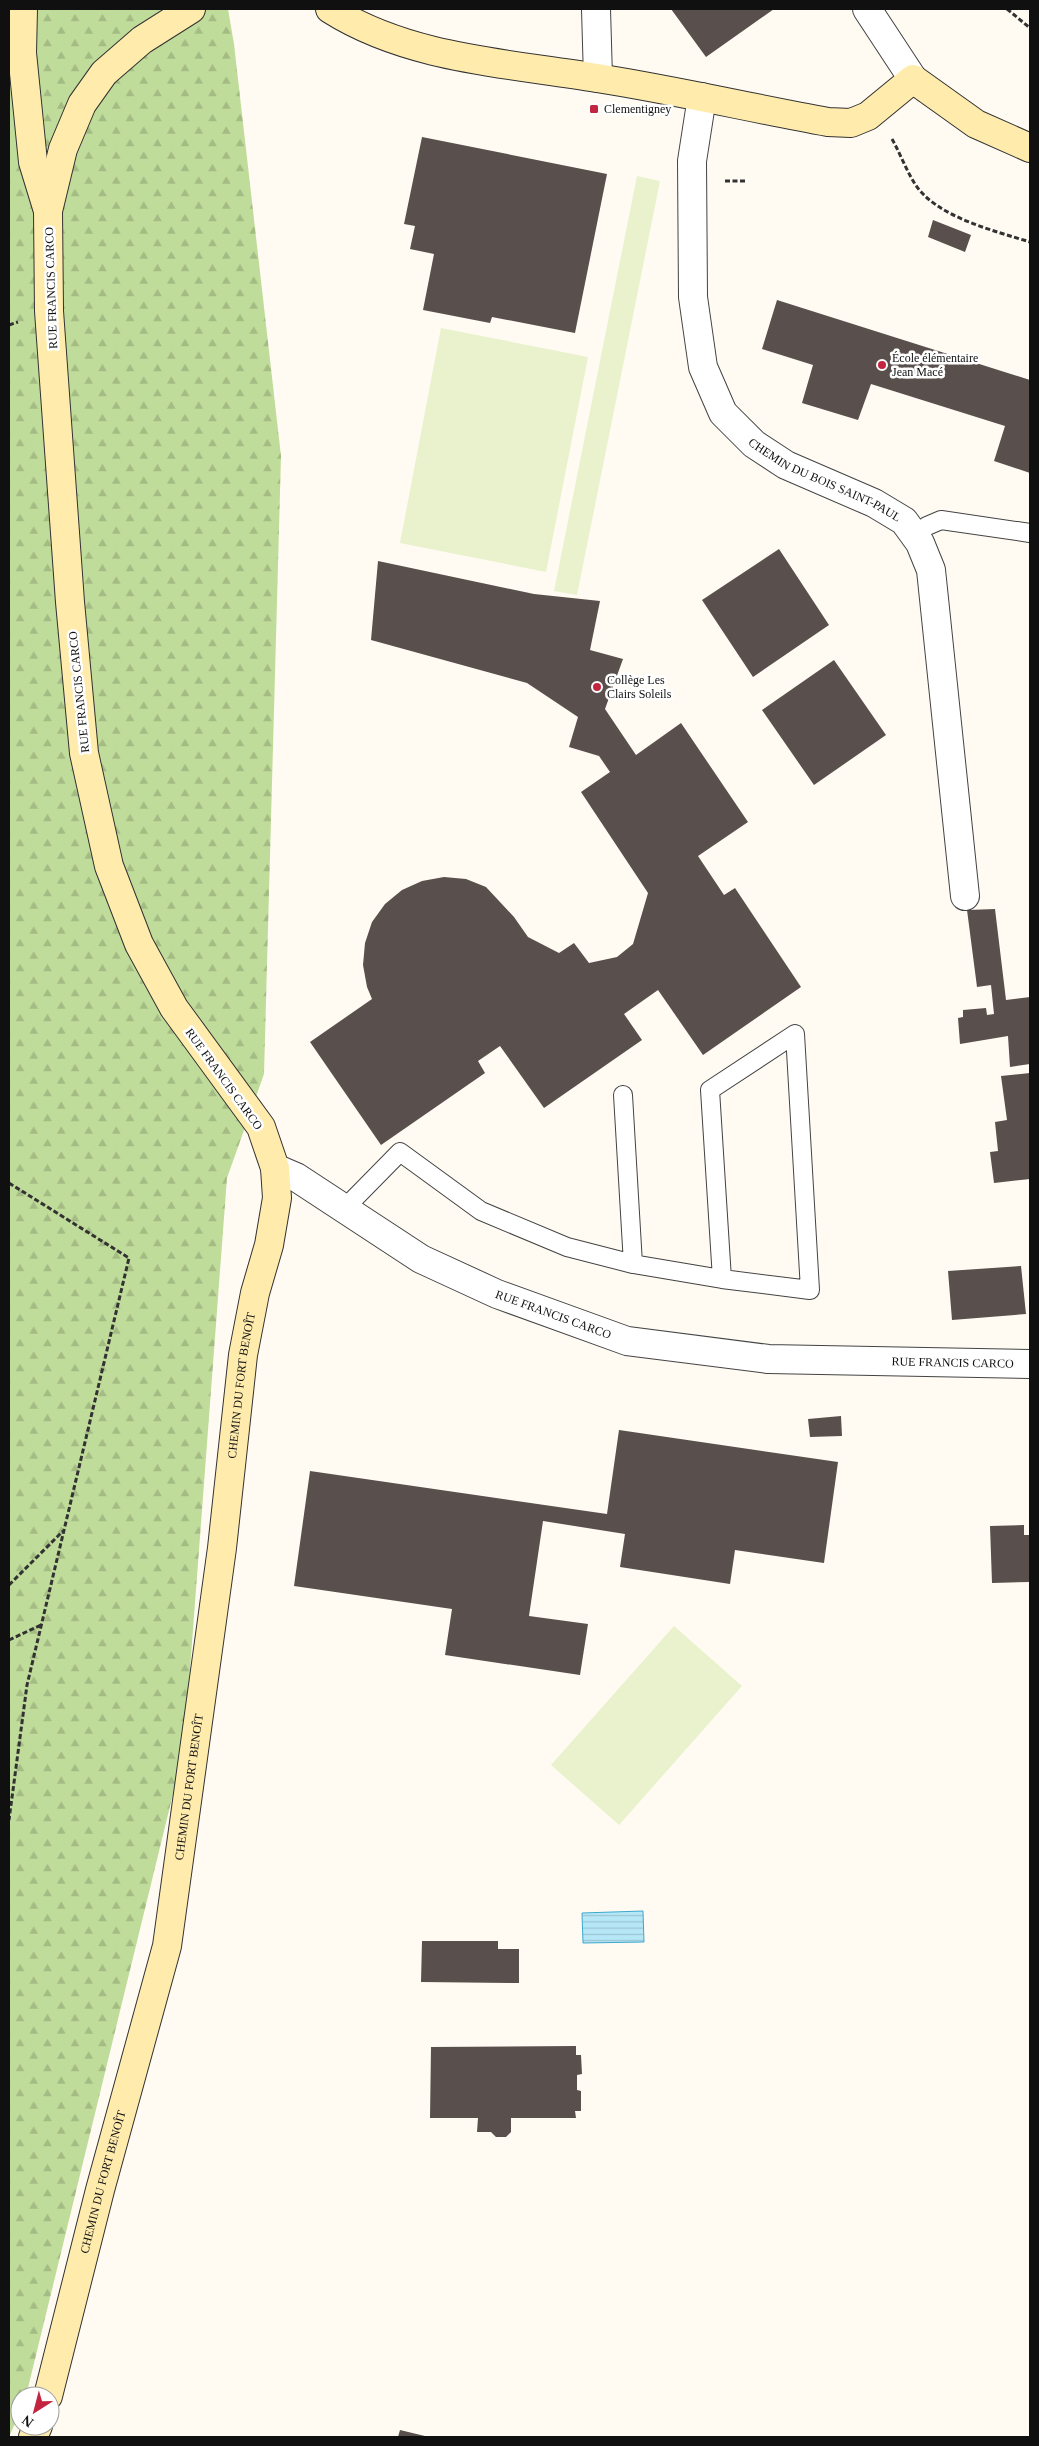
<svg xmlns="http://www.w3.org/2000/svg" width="1039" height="2446" viewBox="0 0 1039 2446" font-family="'Times New Roman',serif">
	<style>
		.forest { fill: url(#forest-firs) }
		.pitch { fill: #e9f2cd }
		.water { fill: url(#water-rules); stroke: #3ca7cf }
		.building { fill: #594f4c }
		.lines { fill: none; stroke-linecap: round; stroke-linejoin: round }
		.lane-casing { stroke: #434343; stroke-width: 20 }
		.street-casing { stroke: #434343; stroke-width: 30 }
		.secondary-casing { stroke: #323232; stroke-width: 30 }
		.path { stroke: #323232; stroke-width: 3; stroke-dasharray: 5 2.5; stroke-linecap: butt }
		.lane { stroke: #fff; stroke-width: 18 }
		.street { stroke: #fff; stroke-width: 28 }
		.secondary { stroke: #ffecad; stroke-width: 28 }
		.poi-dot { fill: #c32540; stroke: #fff; stroke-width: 2 }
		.labels { text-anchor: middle; stroke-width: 5; stroke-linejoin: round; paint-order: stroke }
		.poi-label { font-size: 12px; fill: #101010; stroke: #fff; text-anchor: start }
		.street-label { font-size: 12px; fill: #101010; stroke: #fff }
	</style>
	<defs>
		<pattern id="forest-firs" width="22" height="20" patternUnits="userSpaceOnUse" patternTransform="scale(1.25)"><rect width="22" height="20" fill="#c0dc9a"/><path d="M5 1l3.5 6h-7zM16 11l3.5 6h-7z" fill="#a4bc84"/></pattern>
		<pattern id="water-rules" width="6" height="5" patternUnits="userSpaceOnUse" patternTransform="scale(1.25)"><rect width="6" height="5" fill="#b6e7f7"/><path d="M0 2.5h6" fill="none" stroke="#9bc5d3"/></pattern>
	</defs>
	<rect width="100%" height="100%" fill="#fffbf2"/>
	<path class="forest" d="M9,9H228L234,44L281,456L264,1074L227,1178L184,1749L26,2396H20V2412L9,2437Z"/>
	<path class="pitch" d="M637,176L660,181L577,595L554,591Z
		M441,328L588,357L546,572L400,543Z
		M674,1626L742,1686L619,1825L551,1765Z"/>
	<path class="water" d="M643,1911L644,1942L583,1943L582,1913Z"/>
	<path class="building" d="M671,9H774L706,57Z
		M422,137L607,174L575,333L492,317L490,323L423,310L434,254L410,249L415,226L404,224Z
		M933,220L971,235L965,252L928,237Z
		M777,300L1030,380V473L994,461L1005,426L871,384L858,420L802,403L813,365L762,349Z
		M779,549L829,625L753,677L702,600Z
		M378,561L534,594L600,601L590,650L623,659L605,709L636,755L681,723L748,822L698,856L724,895L735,888L801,987L703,1055L658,990L624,1014L642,1040L544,1108L500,1046L478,1061L485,1073L381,1145L310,1042L372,999L367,987L363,965L365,943L372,922L385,904L402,890L422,881L444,877L466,879L486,887L514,917L528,937L559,953L574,943L589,963L617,957L633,944L648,893L581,792L610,772L599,756L569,747L578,717L527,683L371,640Z
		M834,660L886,735L814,785L762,710Z
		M995,909L1006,1000L1030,997V1064L1010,1067L1008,1036L960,1044L958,1018L963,1017V1010L986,1008L987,1015L994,1014L991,985L977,987L967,910Z
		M1030,1073V1179L994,1183L990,1152L998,1151L995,1122L1007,1120L1001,1076Z
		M1021,1266L1026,1314L952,1320L948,1271Z
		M841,1416L842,1436L810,1437L808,1419Z
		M619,1430L838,1462L824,1563L735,1550L730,1584L620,1567L625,1534L543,1521L529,1616L588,1624L580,1675L445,1655L452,1609L294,1586L310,1471L607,1514Z
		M1024,1525V1535H1030V1582L992,1583L990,1526Z
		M422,1941H498V1949H519V1983L421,1982Z
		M576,2046V2055H581L582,2074L577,2075V2090L581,2091V2111H575L576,2118H511V2132L506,2137H496L491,2132H477L478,2118H430L431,2047Z
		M400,2430L429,2437H398Z"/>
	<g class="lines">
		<defs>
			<path id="lane" d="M915,535L927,526L941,520L1030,533
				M795,1034L810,1290L722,1279L710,1090Z
				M623,1095L633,1264L722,1279
				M344,1209L400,1152L481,1211L567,1247L633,1264"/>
			<g id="street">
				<path d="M596,9L598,78"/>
				<path d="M867,9L913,79"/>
				<path id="s1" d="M702,97L692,161L693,297L703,367L723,413L754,444L786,465L874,503L904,521L920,543L931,570L965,896"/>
				<path id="s2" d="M275,1168L296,1177L421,1259L497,1294L627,1341L768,1359L1030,1364"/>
			</g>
			<g id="secondary">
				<path d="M23,9L22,53L33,162L48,211"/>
				<path d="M330,9C409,59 507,63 597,78C674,90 751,108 828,122L851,123L868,116L913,79L976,124L1030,148"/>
				<path id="s3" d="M48,2396L100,2190L167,1946L222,1548L243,1355L255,1293L269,1245L277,1198L275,1168L261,1127L174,1008L139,944L109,866L84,753L70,602L49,311L48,211L63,149L82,104L104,73L142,40L191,9"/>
				<path d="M33,2437L38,2426"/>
			</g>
		</defs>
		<use href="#lane" class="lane-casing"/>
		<use href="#street" class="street-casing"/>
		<use href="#secondary" class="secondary-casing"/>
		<path class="path" d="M1007,9L1030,28
			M892,139C900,153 906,170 915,184C936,217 995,231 1030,242
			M725,181H747
			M9,325L18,322
			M9,1183L129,1258L27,1685L9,1820
			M9,1585L63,1531
			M9,1640L41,1625"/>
		<use href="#lane" class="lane"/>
		<use href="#street" class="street"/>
		<use href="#secondary" class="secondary"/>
	</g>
	<g class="poi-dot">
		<rect x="589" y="104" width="10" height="10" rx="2.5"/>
		<circle cx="882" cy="365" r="5"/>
		<circle cx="597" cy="687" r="5"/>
	</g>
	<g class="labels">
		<g class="poi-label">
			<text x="604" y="113">Clementigney</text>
			<text x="892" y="362">École élémentaire<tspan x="892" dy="14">Jean Macé</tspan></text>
			<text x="607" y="684">Collège Les<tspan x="607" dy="14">Clairs Soleils</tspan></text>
		</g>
		<g class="street-label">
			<text transform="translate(51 288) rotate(-92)" y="4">RUE FRANCIS CARCO</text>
			<text dy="4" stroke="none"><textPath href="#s1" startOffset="445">CHEMIN DU BOIS SAINT-PAUL</textPath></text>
			<text transform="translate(79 692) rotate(-96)" y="4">RUE FRANCIS CARCO</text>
			<text transform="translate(224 1079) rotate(54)" y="4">RUE FRANCIS CARCO</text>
			<text dy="4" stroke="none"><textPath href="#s2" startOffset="316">RUE FRANCIS CARCO</textPath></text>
			<text dy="4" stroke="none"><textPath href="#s2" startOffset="721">RUE FRANCIS CARCO</textPath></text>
			<text dy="4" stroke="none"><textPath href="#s3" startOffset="1031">CHEMIN DU FORT BENOÎT</textPath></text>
			<text dy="4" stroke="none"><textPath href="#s3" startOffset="626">CHEMIN DU FORT BENOÎT</textPath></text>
			<text dy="4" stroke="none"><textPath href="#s3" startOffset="221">CHEMIN DU FORT BENOÎT</textPath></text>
		</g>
	</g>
	<rect width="1039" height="2446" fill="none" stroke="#101010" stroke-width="20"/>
	<g transform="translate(35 2411) rotate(216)"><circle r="24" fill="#ffffff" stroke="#9f9f9f"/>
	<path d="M0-4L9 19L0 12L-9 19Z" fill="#c32540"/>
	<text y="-8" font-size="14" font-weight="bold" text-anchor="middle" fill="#101010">N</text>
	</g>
</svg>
